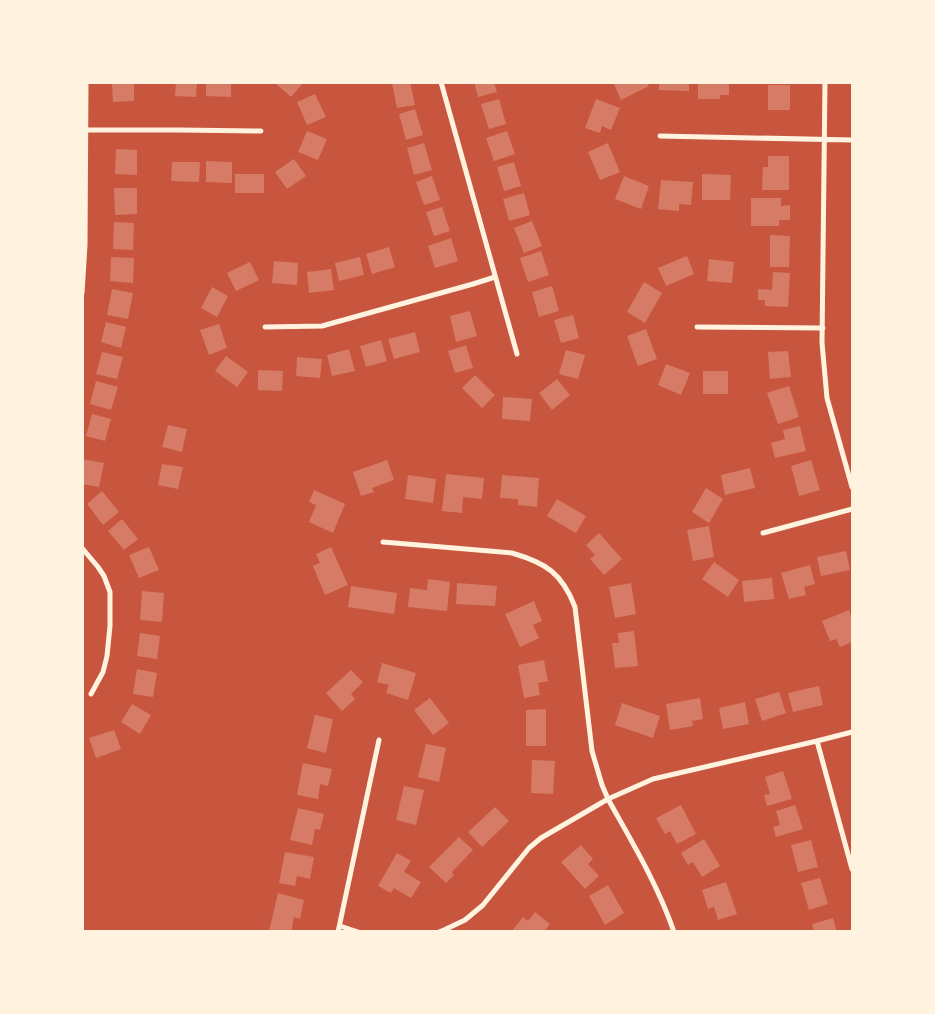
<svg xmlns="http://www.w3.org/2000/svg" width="935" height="1014" viewBox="0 0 935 1014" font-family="Literata,serif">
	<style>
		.building { fill: #d67c66 }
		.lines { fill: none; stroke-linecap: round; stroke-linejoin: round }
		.minor { stroke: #fff3e0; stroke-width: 5 }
	</style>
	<rect width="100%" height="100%" fill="#c8553d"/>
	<path class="building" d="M112,82H134V101L113,102Z
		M176,82H197L196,97L175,96Z
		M206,82H231V97L206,96Z
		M274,82H304L291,97Z
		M395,82H410L415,105L397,108L392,83Z
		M474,82H494L497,92L478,97Z
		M613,82H647L649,86L621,100Z
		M659,82H689V91L659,90Z
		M698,82H729V95H720V99H698Z
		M768,85H790V110H768Z
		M315,94L326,117L307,125L297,102Z
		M499,99L506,124L489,129L481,104Z
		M596,99L620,108L611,130L602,126L600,133L585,128Z
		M415,109L423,135L406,140L399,114Z
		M307,131L327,139L318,160L298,152Z
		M507,131L515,154L494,161L486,138Z
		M424,143L432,170L414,175L407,148Z
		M608,143L620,172L600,180L588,152Z
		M116,149L137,150V175L115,174Z
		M768,156H789V190H762L763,167H768Z
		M294,159L306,176L287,189L275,172Z
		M206,161L232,162V183L206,182Z
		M172,162H200L199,182L171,181Z
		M514,162L521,186L504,191L497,167Z
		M235,174H264V193H235Z
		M702,174L731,175L730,200H702Z
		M432,176L440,200L424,205L416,182Z
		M624,176L649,186L641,209L615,199Z
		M661,180L693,182L691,205L679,204V211L658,209Z
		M114,188H137V214L115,215Z
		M524,193L530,215L509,221L503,199Z
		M751,198H781V206L790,205V220H779V226H751Z
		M442,207L450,231L434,236L426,212Z
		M532,221L542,246L524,253L514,228Z
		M114,222L134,223L133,250L113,249Z
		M770,235L790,236L789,267H770Z
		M451,238L458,261L435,268L428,246Z
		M389,247L395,267L372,274L366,254Z
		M541,251L549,275L528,282L520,258Z
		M687,256L694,274L666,286L658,268Z
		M111,257L134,258L133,283L110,281Z
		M360,257L364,275L339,281L335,263Z
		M709,259L734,262L732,283L707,281Z
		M274,261L298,263L297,285L272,283Z
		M250,262L259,280L236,291L227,273Z
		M331,269L334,290L309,293L307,272Z
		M773,272L790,273L788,307L765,306V300H758V289L772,290Z
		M644,282L662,293L645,323L627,312Z
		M552,286L559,311L539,317L532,292Z
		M212,287L228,296L217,317L201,308Z
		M112,289L133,293L128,319L107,315Z
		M470,311L477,336L456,342L450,316Z
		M573,315L579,338L561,343L554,320Z
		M106,322L126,327L121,348L101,342Z
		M219,324L227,348L209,355L200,330Z
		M646,329L657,359L638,366L627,336Z
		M415,332L420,352L394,359L388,339Z
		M381,340L387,361L366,367L360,346Z
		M466,345L473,368L455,373L448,351Z
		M349,349L355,371L332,376L327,355Z
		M566,350L585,355L578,379L559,374Z
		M788,351L791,377L770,379L768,352Z
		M102,352L123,357L117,379L96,374Z
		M226,356L248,372L237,387L215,371Z
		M297,357L322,359L320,378L296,376Z
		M666,364L690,373L681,395L658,385Z
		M258,370L283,371L282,391L258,390Z
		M703,371H728V394H703Z
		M475,375L495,395L482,408L462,388Z
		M557,379L570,395L552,410L539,393Z
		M96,381L118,387L111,410L90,404Z
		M789,386L799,417L778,424L767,393Z
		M503,397L532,399L530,421L502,419Z
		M92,414L111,419L105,441L86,436Z
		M168,425L187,429L182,452L162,447Z
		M800,426L806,451L775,458L771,443L785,439L783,430Z
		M82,459L104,463L99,487L82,484Z
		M387,460L394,480L372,488L374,492L361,496L353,472Z
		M811,460L820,490L799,496L791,466Z
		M162,464L183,467L178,489L158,485Z
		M750,468L755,488L725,495L721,475Z
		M446,474L484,478L482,499L463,497L462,513L442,511Z
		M408,475L436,479L433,503L405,499Z
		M502,475L539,478L537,507L518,505V499L500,498Z
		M706,488L723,499L709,523L692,512Z
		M314,490L345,504L333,533L309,522L316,505L309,502Z
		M102,491L119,512L103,525L87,504Z
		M557,499L586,516L576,533L547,516Z
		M122,519L138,539L124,550L108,531Z
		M709,526L714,557L693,561L687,530Z
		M599,533L622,559L604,575L590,559L595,555L586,545Z
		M149,547L159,570L139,578L129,555Z
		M331,547L348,585L325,595L313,566L320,563L316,554Z
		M846,551L850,570L821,576L817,557Z
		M714,562L739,580L728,597L702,579Z
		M810,565L815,584L804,587L806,595L789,599L781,573Z
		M772,578L774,599L744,602L742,581Z
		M428,579L450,582L447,611L408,607L410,588L427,590Z
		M457,583L497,586L495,606L456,604Z
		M631,583L636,614L615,618L609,587Z
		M351,586L397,593L394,614L348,607Z
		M142,591L164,593L162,622L140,620Z
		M534,601L542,621L533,625L539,638L520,647L505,614Z
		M849,610L852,620V642L840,647L836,639L830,641L822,621Z
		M634,631L638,666L615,668L612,643H619L618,633Z
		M140,633L160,636L157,659L137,656Z
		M544,660L548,681L538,683L540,695L524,698L518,665Z
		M382,663L416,673L408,700L386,693L389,685L377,682Z
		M137,669L157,673L153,697L133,694Z
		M351,670L363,682L351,694L355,699L342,711L326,693Z
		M819,686L823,705L793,712L788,693Z
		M779,692L786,713L762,721L755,699Z
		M430,698L449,723L433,735L414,710Z
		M700,698L703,719L692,721L693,726L670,730L666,704Z
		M745,702L749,724L723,729L719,708Z
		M622,703L660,716L653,738L615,725Z
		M132,704L151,715L140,734L121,722Z
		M546,709V746H526V710Z
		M315,715L333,719L326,753L307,748Z
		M114,730L121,749L96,758L89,738Z
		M426,744L446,748L439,782L418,777Z
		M532,760L555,761L553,794L531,793Z
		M303,763L332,769L328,786L320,784L318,799L297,795Z
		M783,771L792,799L767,806L764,795L770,794L765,777Z
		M404,786L424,790L416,825L396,820Z
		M681,805L696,834L677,844L670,831L665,834L656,818Z
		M795,805L803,829L776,837L773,827L780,825L776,811Z
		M495,807L509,821L482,847L468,832Z
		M298,808L324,814L320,830L315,829L312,845L290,840Z
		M459,837L473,850L452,872L454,875L446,883L429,867Z
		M704,839L720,866L702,877L693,862L688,865L681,853Z
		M811,840L818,867L798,872L791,845Z
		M581,845L593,859L588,864L599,876L585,889L561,862Z
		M285,852L314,857L310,879L297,876L295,886L279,883Z
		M397,853L411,861L404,872L421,882L411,898L394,888L391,893L378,886Z
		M820,878L828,904L809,910L801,883Z
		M726,882L737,914L718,920L714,907L708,909L702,890Z
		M608,885L624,913L605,925L589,896Z
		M278,893L304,900L300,919L294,917L291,932L269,931Z
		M535,912L550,924L544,932H511L523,917L528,921Z
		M833,918L837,932H814L812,924Z"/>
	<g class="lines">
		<path class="minor" d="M441,82L517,354
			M825,82L822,343L827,398L852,487
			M83,130H179L261,131
			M660,136L852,140
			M82,293L85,245L86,82
			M265,327L322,326L473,284L495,277
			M697,327L823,328
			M763,533L852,509
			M383,542L512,553C546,563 562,573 575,607L592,751L602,785L608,799C632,842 658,885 674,932
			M82,548L98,567L104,576L110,592V626L107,656L103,672L91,694
			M817,741L852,869
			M340,926L358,932
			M338,932L379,740
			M439,932L444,930L465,920L483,905L529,848L541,838L608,799L653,779L817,741L852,732"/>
	</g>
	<rect width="935" height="1014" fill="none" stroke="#fff3e0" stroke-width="168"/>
</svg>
